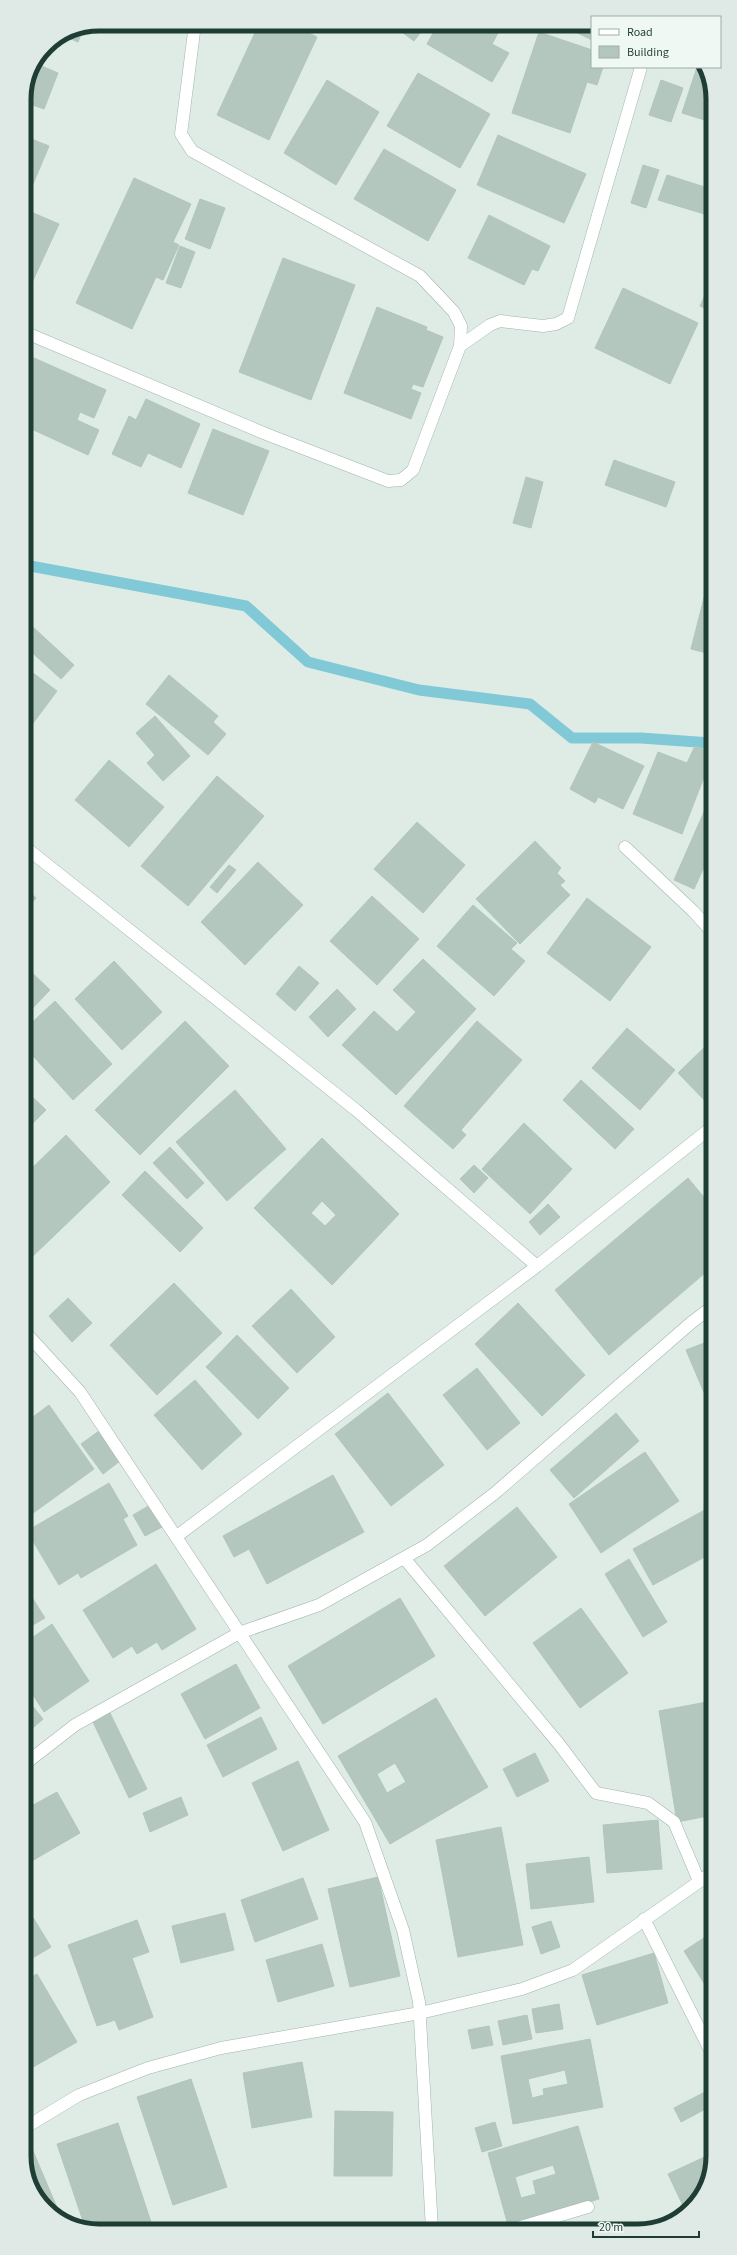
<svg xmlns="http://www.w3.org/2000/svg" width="737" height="2255" viewBox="0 0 737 2255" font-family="'Source Sans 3',sans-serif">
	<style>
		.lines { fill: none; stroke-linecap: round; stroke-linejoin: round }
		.stream { stroke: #81c9d7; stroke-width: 11 }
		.building { fill: #b4c7bf; stroke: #b1c6bd; fill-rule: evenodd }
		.street-casing { stroke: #a1b4ad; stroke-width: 13 }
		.street { stroke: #fff; stroke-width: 12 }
		.rim { fill: none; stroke: #1e3d35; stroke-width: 5 }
	</style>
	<rect width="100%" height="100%" fill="#dfece6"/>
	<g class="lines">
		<path class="stream" d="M25,565L246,606L308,662L419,690L530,704L572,738H641L711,743"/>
	</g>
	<path class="building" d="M259,24H290L317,37L269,140L217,115Z
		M391,24H427L414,41Z
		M438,24H503L492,44L509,53L492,82L427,44Z
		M559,24H592V40Z
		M84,27L78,42L62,35L70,30Z
		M539,32L592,50V67H603L597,85L587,82L570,133L512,113Z
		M37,64L58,73L44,109L24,102V94Z
		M697,67H703L711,79V122L682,113Z
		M418,73L490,114L460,168L387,126Z
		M327,80L379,112L336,185L284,153Z
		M661,80L683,88L671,122L649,115Z
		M498,135L586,174L564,223L477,185Z
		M24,136L49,146L25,203H24Z
		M384,149L456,190L428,241L354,199Z
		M643,165L659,170L646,208L631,203Z
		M667,175L711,189V216L658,200Z
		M134,178L191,204L173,242L179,245L163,280L156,277L132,329L76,303Z
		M200,199L225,208L210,249L185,239Z
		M24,209L59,224L30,287L24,285Z
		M489,215L550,246L538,271L532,269L524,285L468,258Z
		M180,246L195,252L181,288L166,283Z
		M283,258L355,285L311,400L239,372Z
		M711,258V278L704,275Z
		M711,282V311L700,306Z
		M623,288L698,323L670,384L595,348Z
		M377,307L427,327L426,330L443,337L423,387L413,384L411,389L421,393L411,419L344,393Z
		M34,358L106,390L94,418L80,412L77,420L99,430L88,455L25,426L24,380Z
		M146,399L200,424L181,468L148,453L141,467L112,454L129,416L136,420Z
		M213,429L269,451L243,515L188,493Z
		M614,460L675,482L666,507L605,485Z
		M526,477L543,482L531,528L513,523Z
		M711,570V654L691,649Z
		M33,627L74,665L61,679L25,646V636Z
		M25,667L57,691L25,734Z
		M169,675L218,716L213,722L226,734L208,755L146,704Z
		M155,716L190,756L163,781L147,763L155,755L136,733Z
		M593,742L644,766L623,809L598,797L595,803L570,789Z
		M695,746L711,752V759L682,834L633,814L658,752L687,763Z
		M109,760L164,807L129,847L75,800Z
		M217,776L264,816L188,906L141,866Z
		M711,796V868L705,865L694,889L674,880Z
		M417,822L465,865L423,913L374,869Z
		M535,841L561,868L557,873L565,881L560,885L570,895L520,944L476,899Z
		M258,862L303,905L245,965L201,922Z
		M229,865L236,870L217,893L210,887Z
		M25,888L36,898L25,911Z
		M372,896L419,939L377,985L330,941Z
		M587,898L651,947L610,1001L547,953Z
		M473,905L517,943L511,949L525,961L494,996L437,946Z
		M423,959L476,1009L396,1095L342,1045L374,1011L397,1032L416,1012L393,990Z
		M114,961L162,1012L122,1050L75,999Z
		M25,966L50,990L26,1015L25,1014Z
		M299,966L319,983L295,1011L276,994Z
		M337,989L356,1009L328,1037L309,1017Z
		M55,1001L112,1064L73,1100L25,1047V1029Z
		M185,1021L229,1066L140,1155L95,1110Z
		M477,1021L522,1060L461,1130L466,1135L453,1149L404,1106Z
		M627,1028L675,1070L640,1110L592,1068Z
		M712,1040V1108L678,1073Z
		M581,1080L634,1129L615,1149L563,1100Z
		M25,1090L46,1110L25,1131Z
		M235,1090L286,1149L227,1201L176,1142Z
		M524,1123L572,1169L530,1214L482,1169Z
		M66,1135L110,1182L32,1257L25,1250V1175Z
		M322,1138L399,1214L332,1285L254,1208ZM322,1201L336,1215L325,1226L311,1213Z
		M170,1147L204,1183L187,1199L153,1163Z
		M474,1165L488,1178L474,1193L460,1179Z
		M145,1171L203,1228L180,1252L122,1195Z
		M688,1178L712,1207V1267L609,1355L555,1290Z
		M548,1204L560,1217L540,1235L529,1222Z
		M25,1259L33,1265L25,1273Z
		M174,1283L222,1333L157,1395L110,1345Z
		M291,1289L335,1337L297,1373L252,1326Z
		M68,1298L92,1323L72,1342L49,1316Z
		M518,1303L585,1375L542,1416L475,1344Z
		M237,1335L289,1388L258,1419L206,1367Z
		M712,1340V1409H711L686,1350Z
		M477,1368L520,1423L487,1450L443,1395Z
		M195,1380L242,1434L202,1470L154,1415Z
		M388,1393L444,1465L391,1506L335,1434Z
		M49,1405L94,1469L29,1516L26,1511V1422Z
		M616,1413L639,1441L574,1498L550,1470Z
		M99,1431L120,1461L103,1474L81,1444Z
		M645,1452L679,1501L601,1553L569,1504Z
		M333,1475L364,1532L267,1584L249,1549L234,1557L223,1536Z
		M109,1483L128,1516L123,1519L137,1545L81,1578L78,1573L59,1585L27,1531Z
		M152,1504L164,1526L145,1536L133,1515Z
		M712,1506V1553L653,1585L633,1549Z
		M517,1507L557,1557L485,1616L444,1566Z
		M629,1559L667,1622L643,1637L605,1574Z
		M156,1564L196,1629L162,1650L157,1642L137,1654L132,1646L113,1658L83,1610Z
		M26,1588L45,1618L26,1629Z
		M400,1598L435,1656L323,1724L288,1666Z
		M581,1608L628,1673L580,1708L533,1643Z
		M52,1624L89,1681L44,1712L26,1684V1642Z
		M236,1664L260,1708L205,1739L181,1694Z
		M26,1698L43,1719L26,1734Z
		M436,1698L488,1787L390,1844L338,1756ZM395,1763L406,1782L387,1793L377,1774Z
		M712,1701L713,1815L677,1822L659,1711Z
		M110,1713L147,1789L129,1798L93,1722Z
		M261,1717L277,1749L223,1777L207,1745Z
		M535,1753L549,1781L517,1797L503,1769Z
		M298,1761L329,1830L283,1851L252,1783Z
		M57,1792L80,1833L30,1862L26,1854V1809Z
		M181,1797L188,1815L150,1832L143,1813Z
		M658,1820L662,1869L607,1873L603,1825Z
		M501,1827L523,1945L458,1957L436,1840Z
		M589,1857L594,1902L531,1909L526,1864Z
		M378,1877L400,1976L350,1987L328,1889Z
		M303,1878L318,1919L255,1942L241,1900Z
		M26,1906L51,1947L26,1962Z
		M225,1913L234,1950L181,1963L172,1926Z
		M137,1920L149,1952L132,1958L153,2017L119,2030L115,2020L97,2026L68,1945Z
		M551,1921L560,1947L541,1954L532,1927Z
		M713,1932V1995L712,1996L684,1951Z
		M322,1944L334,1986L278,2002L266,1960Z
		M654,1953L668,2003L597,2025L582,1975Z
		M37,1974L77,2042L26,2071V1980Z
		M559,2004L563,2029L536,2033L532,2009Z
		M527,2015L532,2039L503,2045L498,2021Z
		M489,2026L493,2045L472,2049L468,2030Z
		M590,2039L603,2107L513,2124L501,2056ZM565,2070L568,2084L543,2089L544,2095L532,2098L528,2079Z
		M302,2062L312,2117L252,2128L243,2073Z
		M191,2079L227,2187L173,2205L137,2097Z
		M707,2091L713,2105L681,2122L674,2108Z
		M335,2111L393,2112L392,2176H334Z
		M495,2122L502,2146L482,2152L475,2128Z
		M118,2123L154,2231H93L85,2227L57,2144Z
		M578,2126L599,2199L508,2225L488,2153ZM553,2165L556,2174L533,2181L536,2194L521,2198L515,2177Z
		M33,2151L61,2217L50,2213L26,2176V2154Z
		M713,2153L697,2202L685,2210L668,2174Z
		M658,2221L660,2227L658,2229H640Z"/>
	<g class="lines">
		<defs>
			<path id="street" d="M24,332L266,434L388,481L401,480L413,470L460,346L461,326L454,312L420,276L192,151L181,134L195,24
				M460,346L490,325L500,321L543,326L556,324L568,318L641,67
				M25,847L356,1110L537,1266
				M625,847L693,911L712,932
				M26,1333L80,1392L365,1822L403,1930L419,2002L432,2229
				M177,1536L537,1266L712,1127
				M404,1558L559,1744L596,1793L648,1803L674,1822L699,1881
				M26,1763L75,1725L239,1633L319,1605L427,1545L495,1493L692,1322L712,1307
				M644,1919L713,2056
				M26,2127L79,2095L148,2068L221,2048L420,2013L522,1989L573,1970L713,1872
				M514,2229L588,2207"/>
		</defs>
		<use href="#street" class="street-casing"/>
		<use href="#street" class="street"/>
	</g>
	<path d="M0 0H737V2255H0ZM99 31H638A68 68 0 0 1 706 99V2156A68 68 0 0 1 638 2224H99A68 68 0 0 1 31 2156V99A68 68 0 0 1 99 31Z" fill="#dfe9e5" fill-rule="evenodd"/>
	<path class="rim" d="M99 31H638A68 68 0 0 1 706 99V2156A68 68 0 0 1 638 2224H99A68 68 0 0 1 31 2156V99A68 68 0 0 1 99 31Z"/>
	<rect x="591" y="16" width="130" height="52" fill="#f0f8f4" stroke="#9cada8"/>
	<rect x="599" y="29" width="20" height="6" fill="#ffffff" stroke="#9cada8"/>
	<text x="627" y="36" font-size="12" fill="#1e3d35">Road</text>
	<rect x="599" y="46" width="20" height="12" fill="#b4c7bf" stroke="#9cada8"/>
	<text x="627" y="56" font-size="12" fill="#1e3d35">Building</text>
	<path d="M593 2231v6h106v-6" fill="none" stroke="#1e3d35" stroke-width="2"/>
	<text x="599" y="2231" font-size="12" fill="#1e3d35" stroke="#f0f8f4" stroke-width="3" paint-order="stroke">20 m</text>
</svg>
